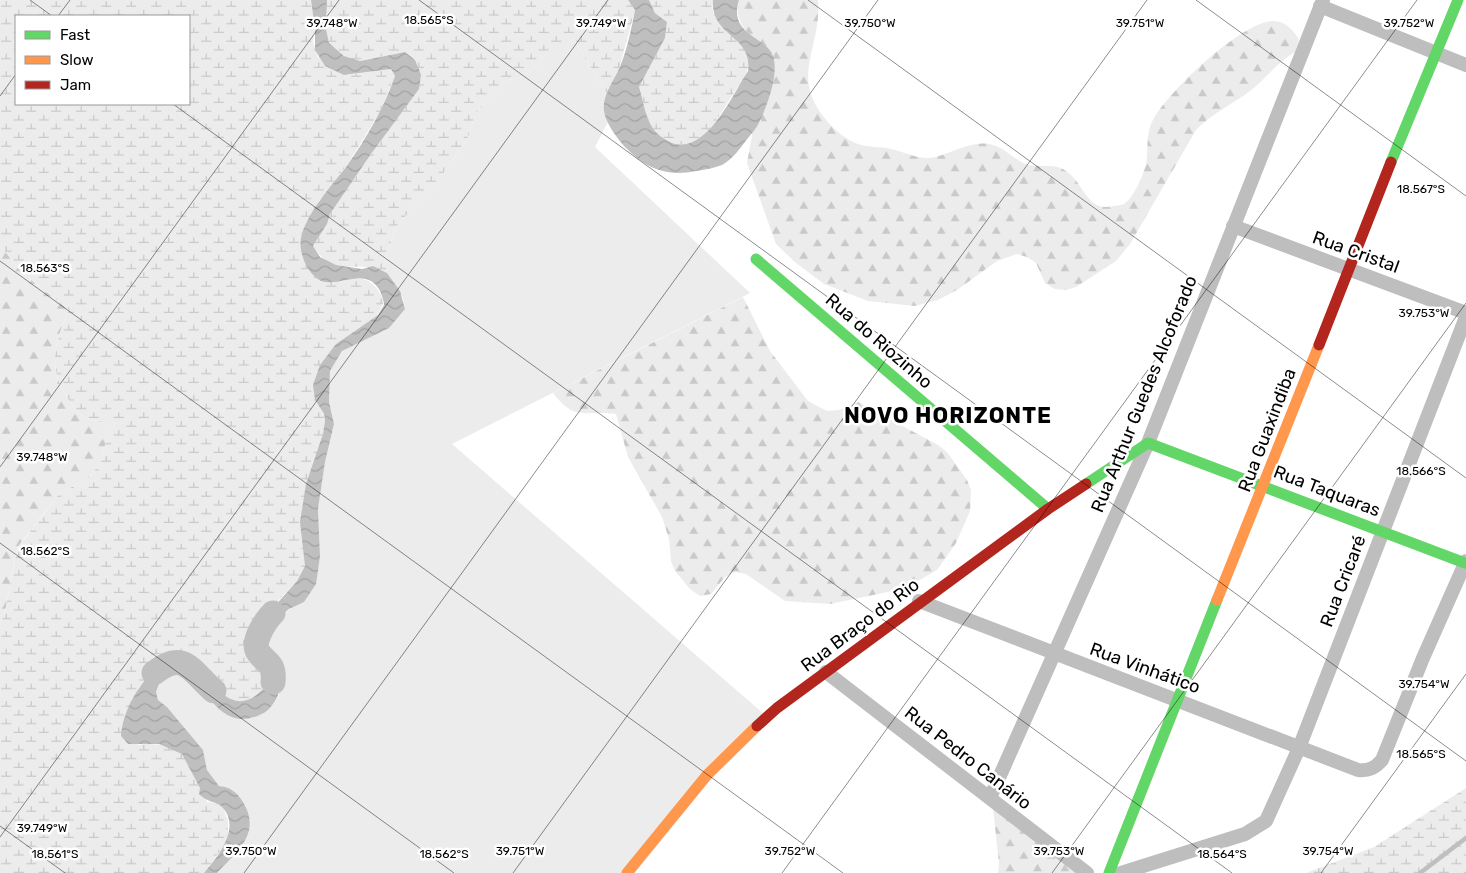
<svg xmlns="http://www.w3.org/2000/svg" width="1466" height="873" viewBox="0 0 1466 873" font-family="Rubik,sans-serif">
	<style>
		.green { fill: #ececec }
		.forest { fill: url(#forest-firs) }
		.wetland { fill: url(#wetland-marsh); fill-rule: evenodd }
		.water { fill: url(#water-waves) }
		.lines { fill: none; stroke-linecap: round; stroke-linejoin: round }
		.stream { stroke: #bfbfbf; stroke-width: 4.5 }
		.river { stroke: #bfbfbf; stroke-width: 25 }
		.street { stroke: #bebebe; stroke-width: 14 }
		.fast { stroke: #63d668; stroke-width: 11 }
		.slow { stroke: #ff974d; stroke-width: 11 }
		.jam { stroke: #b3261e; stroke-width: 11 }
		.ticks { fill: none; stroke: #000; stroke-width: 1; stroke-opacity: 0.45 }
		.labels { text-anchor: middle; stroke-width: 5; stroke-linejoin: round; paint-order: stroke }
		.street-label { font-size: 18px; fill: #000; stroke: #fff }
		.district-label { font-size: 22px; font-weight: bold; letter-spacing: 1px; fill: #000; stroke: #fff }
		.ticks-label { font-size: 12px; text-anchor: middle; fill: #000; stroke: #fff; stroke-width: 5; stroke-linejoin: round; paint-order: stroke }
	</style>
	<defs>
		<pattern id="forest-firs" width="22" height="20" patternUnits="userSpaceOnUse" patternTransform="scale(1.25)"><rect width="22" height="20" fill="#ececec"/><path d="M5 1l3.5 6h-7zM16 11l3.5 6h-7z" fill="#c9c9c9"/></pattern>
		<pattern id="wetland-marsh" width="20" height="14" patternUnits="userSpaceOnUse" patternTransform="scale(1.25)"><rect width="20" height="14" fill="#ececec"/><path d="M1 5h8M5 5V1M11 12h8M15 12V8" fill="none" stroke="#c9c9c9"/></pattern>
		<pattern id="water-waves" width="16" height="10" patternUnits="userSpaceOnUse" patternTransform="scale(1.25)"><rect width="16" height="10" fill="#bfbfbf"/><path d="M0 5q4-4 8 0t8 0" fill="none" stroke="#a2a2a2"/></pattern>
	</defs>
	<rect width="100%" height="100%" fill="#fff"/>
	<path class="green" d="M555,42H575L607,93L604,111L608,122L595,147L750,293L452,444L764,714L635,873H217C237,852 262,833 243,802C237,792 230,787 219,786L207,770L203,750L167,707L158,700L156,692L164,669L177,671L197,686L210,703L257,716C294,697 279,673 265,644C272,622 284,611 304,601L320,556L318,509L325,462L334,424L329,402L330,371L342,351L405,309L403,298L387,273L385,260L396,227L444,172L467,140L475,114L504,81L523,77L537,65Z"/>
	<path class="forest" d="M739,0H818C822,50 788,76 827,121C835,130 846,140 858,144C868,148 880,146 891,149C906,152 920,161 935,157C953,153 973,139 993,145C1007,149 1015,161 1029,165C1039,167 1053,164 1063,169C1085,181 1085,213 1113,206C1116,206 1121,205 1124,204C1134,197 1143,176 1146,164C1149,150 1145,134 1153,120C1168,92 1241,22 1273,21C1286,21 1293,30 1299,40L1295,52C1277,62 1266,79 1250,91C1233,104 1211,114 1196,130L1130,244L1116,261L1076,287L1066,290L1055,289L1045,283L1036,263L1027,257L1017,254L997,261L957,290L938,300L915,306L868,301L824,284L796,263L776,244L747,163L753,130L761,121L765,45C748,37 733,20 739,0Z
		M0,245L21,272L69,310C54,344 47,367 69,400C73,407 78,414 85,417C93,421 106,421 115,423L105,446L102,460L90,477L59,494L17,548L5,612L0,625Z
		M743,297L770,351L808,401L827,411L839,410L858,402L938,445L947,452L967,480L971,490L970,511L956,543L937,570L918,581L897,590L830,604L785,601L746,574L735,572L725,577L711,594L700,596L690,589L675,571L671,561L669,539L662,517L628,457L616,414C585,410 575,422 553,393Z
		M993,808L1080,873H998L999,864Z"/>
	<path class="wetland" d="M0,0H311L315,30L313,42L318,57L348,75L391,69L395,76L380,112L347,165L319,201L301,238L340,282C362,273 375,280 384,301L378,315L336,344L315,400L324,415L325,421L305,566L297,581L264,615L257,648L266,666L267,685C240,715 227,699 203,677C198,672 191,668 184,663L156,667L139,688L122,726L138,745C150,742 175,745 183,755C191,766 201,789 207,802L217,803L223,808L228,820V840L204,873H0V625L5,612L17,549L59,494L90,477L102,460L105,446L115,423C106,421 93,421 85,417C78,414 73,407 69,400C47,367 54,345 69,310L21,272L0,245ZM16,16H189V104H16Z
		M327,0H628L635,10L619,69L607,93L575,42H555L537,65L523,77L504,81L475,114L467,140L444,172L396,227L385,260L387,273C364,257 334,281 313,246L327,224L330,214L371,154L418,89L421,75L419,69L415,60L405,52L359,61L344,56L329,43L326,29Z
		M649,0H713C713,3 712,8 713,11C718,29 751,46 749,63C747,77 735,90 728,102C714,124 698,155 668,141C663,139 654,132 651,127C645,115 643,99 639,87L665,38L667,22L655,13Z
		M1466,788V873H1306L1374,847Z"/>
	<path class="water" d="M311,0H327L326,29L329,43L344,56L360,61L405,52L415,60L419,69L421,75L419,89L371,154L330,214L327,224L313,246L320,257L336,265L362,269L373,266L387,273L400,291L405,309L389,328L342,351L330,371L329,402L334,424L325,462L318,509L320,556L316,584L304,602L289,609L275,621L265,644C275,664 288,684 273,704C268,711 262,715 254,717C216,729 206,680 175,671C172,670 167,670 164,670L156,692L158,700L167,707L203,750L207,770L219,786C230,787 237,792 243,802C262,833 237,852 217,873H204C217,857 242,828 222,807C216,801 208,803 199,794L200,788L182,754L159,744H128L121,736C123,706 145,674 169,658C182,662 194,668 203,677C227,698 240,715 267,685L266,666L257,648L255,628L297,581L305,566L300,522L306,484L323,434L325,421L324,414L315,400L313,385L320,365L336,344L378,315L384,305C384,300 382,296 380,291C367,267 344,285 325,282C309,279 298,253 301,238C306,214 331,186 346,167C366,139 384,108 395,76L391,69L344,75L325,66L315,50V30Z
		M628,0H649L655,13L667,22L665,38L639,87C643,99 645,116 652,127C655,133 664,139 670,142C705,158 732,95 748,71C753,35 710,37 713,0H739C728,35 766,36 773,56C779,74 768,102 761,119C758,126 753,132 748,138C741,147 733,159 722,165C714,168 705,170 696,171C667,177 646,169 625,147C617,138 606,124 604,111C602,96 613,82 619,69C627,51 631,30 635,10Z"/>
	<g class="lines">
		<path class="stream" d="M1420,873L1466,838"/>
		<path class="river" d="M273,613C266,620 251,642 258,652C266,664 275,662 273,682
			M154,673C184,649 191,671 214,691"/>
		<path class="street" d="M1320,6L1466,65
			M1233,226L1466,313
			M919,601L1358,770C1369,771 1375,768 1382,760L1423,658L1466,561
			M826,672L1087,873
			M990,798L1148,443L1323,0
			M1121,873L1245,834L1266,821L1299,748L1466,317"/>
		<path class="fast" d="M1391,162L1458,0
			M756,259L1048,509
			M1086,484L1148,443L1465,563
			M1109,873L1217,600"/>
		<path class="slow" d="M1217,600L1319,345
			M627,873L707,775L757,726"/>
		<path class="jam" d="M1319,345L1391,162
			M757,726L777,708L1048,509L1086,484"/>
	</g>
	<path class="ticks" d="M30,0L52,16M419,0L1466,761M808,0L1466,478M1196,0L1466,196M58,16L70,0M0,96L16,74M173,104L1232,873M0,261L843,873M0,467L339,0M0,543L454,873M0,826L65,873M0,837L608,0M244,873L878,0M513,873L1147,0M782,873L1417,0M1052,873L1466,303M1321,873L1466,674"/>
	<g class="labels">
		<g class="street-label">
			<text transform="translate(1356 252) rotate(20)" y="6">Rua Cristal</text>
			<text transform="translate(879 341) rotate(41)" y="6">Rua do Riozinho</text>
			<text transform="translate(1144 394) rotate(-68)" y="6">Rua Arthur Guedes Alcoforado</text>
			<text transform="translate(1267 430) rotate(-69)" y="6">Rua Guaxindiba</text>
			<text transform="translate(1327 491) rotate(21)" y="6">Rua Taquaras</text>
			<text transform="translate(1343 581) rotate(-69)" y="6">Rua Cricaré</text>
			<text transform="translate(860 625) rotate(-37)" y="6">Rua Braço do Rio</text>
			<text transform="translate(1145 668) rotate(20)" y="6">Rua Vinhático</text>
			<text transform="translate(968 758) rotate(38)" y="6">Rua Pedro Canário</text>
		</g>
		<g class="district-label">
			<text x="948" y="423">NOVO HORIZONTE</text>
		</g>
	</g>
	<g class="ticks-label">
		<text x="429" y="24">18.565°S</text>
		<text x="1140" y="27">39.751°W</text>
		<text x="332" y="27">39.748°W</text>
		<text x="601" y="27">39.749°W</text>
		<text x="870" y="27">39.750°W</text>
		<text x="1409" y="27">39.752°W</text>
		<text x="1421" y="193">18.567°S</text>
		<text x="45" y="272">18.563°S</text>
		<text x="1424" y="317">39.753°W</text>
		<text x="42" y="461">39.748°W</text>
		<text x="1421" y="475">18.566°S</text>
		<text x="45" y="555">18.562°S</text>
		<text x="1424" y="688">39.754°W</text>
		<text x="1421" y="758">18.565°S</text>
		<text x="42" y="832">39.749°W</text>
		<text x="251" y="855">39.750°W</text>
		<text x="520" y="855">39.751°W</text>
		<text x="790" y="855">39.752°W</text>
		<text x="1059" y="855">39.753°W</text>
		<text x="1328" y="855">39.754°W</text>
		<text x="55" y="858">18.561°S</text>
		<text x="444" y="858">18.562°S</text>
		<text x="1222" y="858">18.564°S</text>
	</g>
	<rect x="15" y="15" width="175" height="90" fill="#ffffff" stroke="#999999"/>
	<rect x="25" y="31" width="25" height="8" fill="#63d668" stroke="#999999"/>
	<text x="60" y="40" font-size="15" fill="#000000">Fast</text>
	<rect x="25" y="56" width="25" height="8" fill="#ff974d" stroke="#999999"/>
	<text x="60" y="65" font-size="15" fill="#000000">Slow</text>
	<rect x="25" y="81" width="25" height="8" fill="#b3261e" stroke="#999999"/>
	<text x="60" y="90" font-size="15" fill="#000000">Jam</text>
</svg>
